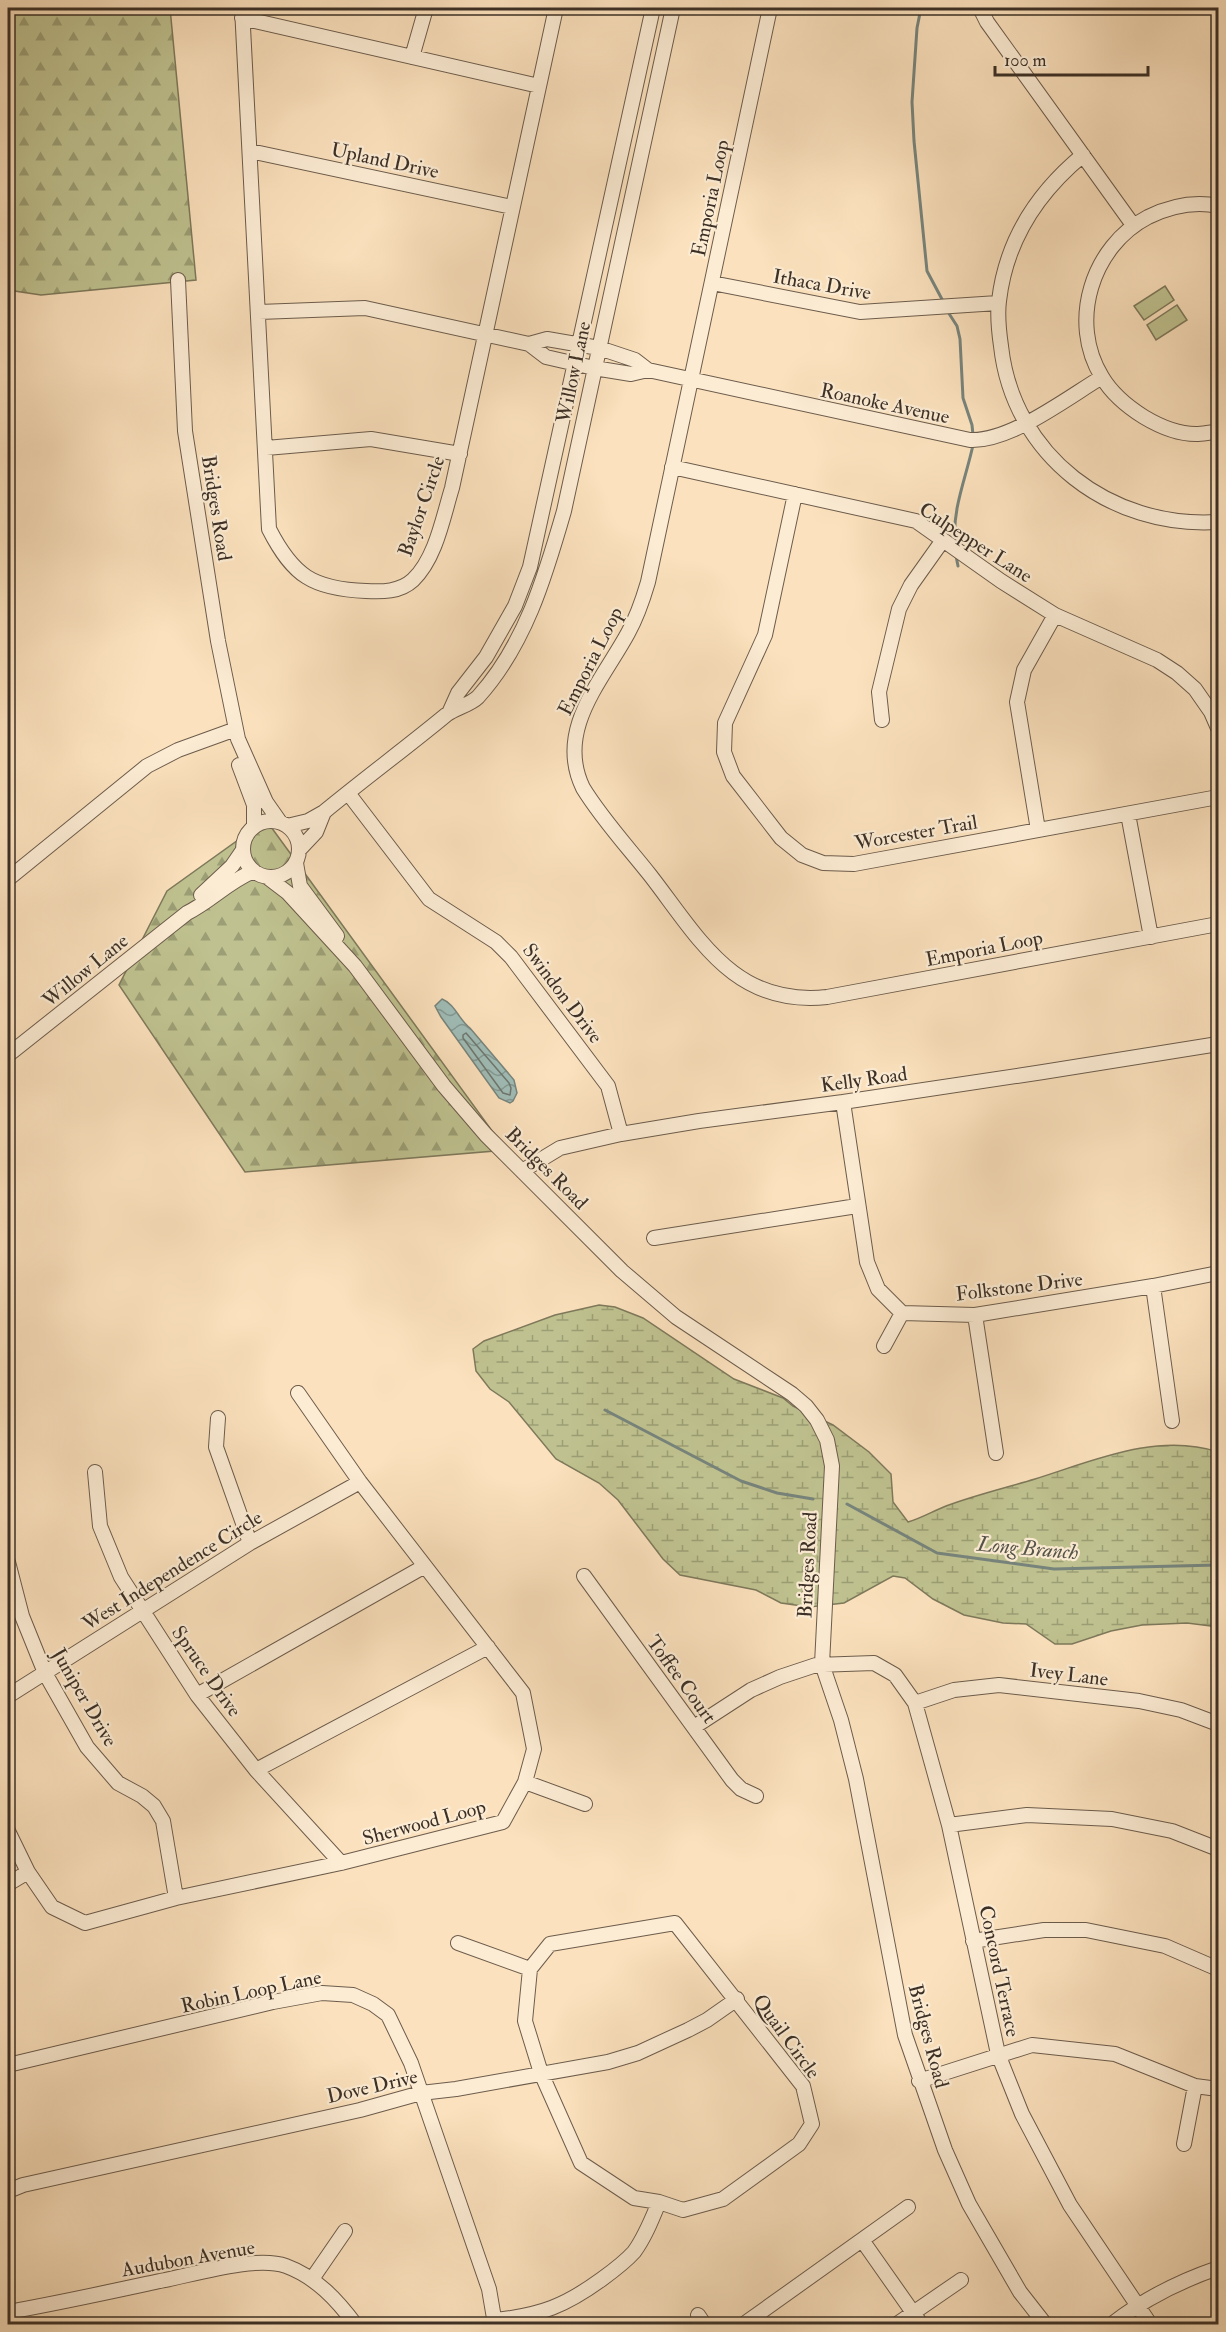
<svg xmlns="http://www.w3.org/2000/svg" width="1226" height="2332" viewBox="0 0 1226 2332" font-family="'IM FELL Double Pica',serif">
	<style>
		.forest { fill: url(#forest-firs); stroke: #7e795b; stroke-width: 1.5 }
		.wetland { fill: url(#wetland-marsh); stroke: #7e795b; stroke-width: 1.5 }
		.garden { fill: #bfc290; stroke: #7e795b; stroke-width: 1.5 }
		.water { fill: url(#water-waves); stroke: #77847c; stroke-width: 1.5 }
		.lines { fill: none; stroke-linecap: round; stroke-linejoin: round }
		.shore { stroke: #6e766e; stroke-width: 1.5 }
		.stream { stroke: #77847c; stroke-width: 3 }
		.minor-casing { stroke: #6c5c4c; stroke-width: 16 }
		.minor { stroke: #fcecd4; stroke-width: 14 }
		.labels { text-anchor: middle; stroke-width: 4.5; stroke-linejoin: round; paint-order: stroke }
		.street-label { font-size: 20px; fill: #3c3026; stroke: #fcecd4 }
		.water-label { font-size: 21px; font-style: italic; fill: #55534a; stroke: #fcecd4 }
	</style>
	<defs>
		<pattern id="forest-firs" width="22" height="20" patternUnits="userSpaceOnUse" patternTransform="scale(1.5)"><rect width="22" height="20" fill="#bfc290"/><path d="M5 1l3.5 6h-7zM16 11l3.5 6h-7z" fill="#9c9e75"/></pattern>
		<pattern id="wetland-marsh" width="20" height="14" patternUnits="userSpaceOnUse" patternTransform="scale(1.5)"><rect width="20" height="14" fill="#bfc290"/><path d="M1 5h8M5 5V1M11 12h8M15 12V8" fill="none" stroke="#9c9e75"/></pattern>
		<pattern id="water-waves" width="16" height="10" patternUnits="userSpaceOnUse" patternTransform="scale(1.5)"><rect width="16" height="10" fill="#9fbcb6"/><path d="M0 5q4-4 8 0t8 0" fill="none" stroke="#839994"/></pattern>
	</defs>
	<rect width="100%" height="100%" fill="#fbe1bd"/>
	<filter id="stains"><feTurbulence type="fractalNoise" baseFrequency=".00333" numOctaves="4"/><feColorMatrix values="0 0 0 0 .2 0 0 0 0 .09 0 0 0 0 .02 0 0 0 .5 -.17"/></filter>
	<radialGradient id="worn" r=".72"><stop offset=".6" stop-color="#630" stop-opacity="0"/><stop offset="1" stop-color="#630" stop-opacity=".3"/></radialGradient>
	<path class="forest" d="M8,8H170L196,280L41,295L8,290Z
		M266,820L506,1150L245,1172L119,985L167,891Z"/>
	<path class="wetland" d="M599,1305L615,1307L643,1318L734,1379L783,1398L793,1406L833,1425L869,1452L891,1474L893,1502L908,1522C922,1518 933,1511 946,1506C975,1495 1005,1488 1035,1479C1093,1461 1157,1432 1218,1452V1627L1187,1623L1142,1625L1111,1631L1072,1644H1055L1026,1624L1003,1623L964,1615L933,1599L905,1578L893,1576L844,1603L809,1607L781,1603L756,1590L680,1575L663,1559L618,1500L599,1483L556,1459L509,1402L490,1389L476,1371L473,1349L484,1341L555,1315Z"/>
	<path class="garden" d="M1165,286L1174,300L1144,320L1134,306Z
		M1177,305L1187,320L1156,340L1147,325Z"/>
	<path class="water" d="M442,999C455,1004 459,1020 470,1028L514,1080L517,1093L513,1101L510,1103L499,1098L441,1017L435,1006Z"/>
	<g class="lines">
		<path class="shore" d="M466,1033L509,1083L511,1088L510,1095L503,1093L463,1038V1035Z"/>
		<path class="stream" d="M921,8L917,28L912,102L914,141L927,271L944,303
			M948,312L957,326L960,339L963,398L972,425L973,435
			M955,543C952,509 966,478 973,445
			M956,556L958,566
			M605,1410L741,1481L777,1493L813,1499
			M847,1504L937,1553L1054,1569L1218,1565"/>
		<defs>
			<path id="minor" d="M242,8L269,529C293,576 313,589 366,591C382,592 400,592 413,580C436,558 443,517 452,488L556,8
				M770,8L648,582C643,599 637,617 628,633C602,681 555,730 583,788C602,819 627,846 650,875C699,938 734,1007 827,997L1218,924
				M980,8L987,22L1133,225
				M242,18L539,86
				M412,57L426,8
				M250,151L512,207
				M1083,155C1037,193 1006,240 999,301C997,316 999,332 1001,346C1013,456 1111,529 1218,522
				M1218,206C1194,201 1171,206 1148,217C1092,246 1068,322 1102,377C1112,394 1128,407 1144,417C1159,426 1179,434 1196,434C1203,434 1211,432 1218,432
				M178,280L185,431L218,641L238,739L266,802L280,822
				M712,283L860,312L998,303
				M259,312L365,308L529,344L546,357L594,368L631,374L648,370
				M529,344L547,339L599,348L635,360L648,370L970,440C1010,442 1067,398 1102,377
				M266,448L371,439L460,454
				M672,467L916,521L1001,581L1055,615L1157,660L1177,673L1195,689L1211,712L1218,728
				M795,494L765,635L725,723L724,752L733,776L781,838L802,855L823,863L854,864L1218,797
				M449,713L458,693L486,657L515,606L530,567L653,8
				M882,720L879,692L899,609L911,585L943,540
				M239,765L254,805V827
				M348,793L429,899L496,942L511,957L608,1086L621,1134
				M1128,814L1151,937
				M243 849a28 28 0 1 1 56 0a28 28 0 1 1-56 0Z
				M287,826L308,821L324,812C364,779 406,748 446,715C455,708 470,705 478,697C525,645 545,577 564,511L673,8
				M1038,830L1017,702L1024,670L1055,615
				M299,850L316,832L324,812
				M296,863L300,886L337,936
				M267,877L288,893L355,966L444,1086L486,1135L622,1271L676,1317L792,1394L806,1406L817,1420L827,1440L832,1466L822,1664L841,1720L856,1779L905,2035L945,2150L969,2204L1020,2292L1045,2324
				M8,879L147,766L178,750L236,729
				M201,895L232,866L243,850
				M8,1055L187,913C211,901 229,881 254,871
				M843,1102L867,1262L878,1289L902,1313L975,1315L1153,1286L1218,1273
				M522,1171L560,1148L621,1134L699,1121L843,1102L1043,1072L1218,1044
				M654,1238L857,1206
				M1153,1286L1172,1421
				M975,1315L996,1453
				M884,1346L902,1313
				M218,1418L216,1447L250,1543
				M95,1472L100,1526L121,1577L197,1695L256,1770L341,1863
				M8,1562L22,1616L45,1673L87,1747L118,1783L142,1796L154,1806L163,1821L176,1898
				M584,1576L732,1780L741,1789L756,1796
				M197,1695L425,1566
				M8,1696L250,1543L360,1482
				M915,1703L954,1690L999,1685L1139,1701L1181,1710L1218,1724
				M694,1727L751,1690L780,1677L816,1665L874,1663L895,1675L915,1703L949,1825L998,2054L1022,2114L1070,2205L1150,2324
				M256,1770L488,1647
				M525,1782L585,1804
				M949,1825L1027,1815L1112,1819L1172,1831L1218,1849
				M8,1831L28,1872L52,1907L85,1923L176,1898L341,1863L503,1822L525,1782L534,1749L523,1693L360,1482L298,1393
				M8,1884L28,1872
				M675,1923L803,2086L812,2124L799,2144L723,2199L683,2210L659,2202L634,2198L581,2163L541,2073L525,2021L530,1969L550,1944Z
				M973,1941L1044,1930H1086L1165,1946L1218,1969
				M458,1943L530,1969
				M8,2065L273,2002L322,1993L353,1995L373,2004L388,2015L411,2063L489,2289L495,2324
				M919,2081L1032,2045L1115,2054L1195,2086L1218,2089
				M1184,2144L1195,2086
				M8,2191L23,2185L360,2110L421,2093L456,2089L608,2062L638,2053L688,2030L707,2020L737,1999
				M862,2240L921,2324
				M312,2279L345,2231
				M8,2312C59,2303 109,2292 160,2281C193,2275 255,2255 286,2266C316,2277 337,2300 355,2324
				M698,2315L704,2324
				M496,2320C541,2315 565,2306 602,2279C613,2271 625,2262 634,2252C645,2237 652,2219 659,2202
				M744,2324L908,2207
				M897,2324L961,2280
				M1112,2324C1144,2299 1180,2281 1218,2268"/>
		</defs>
		<use href="#minor" class="minor-casing"/>
		<use href="#minor" class="minor"/>
	</g>
	<g class="labels">
		<g class="street-label">
			<text transform="translate(385 160) rotate(12)" y="7">Upland Drive</text>
			<text transform="translate(710 198) rotate(-78)" y="7">Emporia Loop</text>
			<text transform="translate(822 284) rotate(10)" y="7">Ithaca Drive</text>
			<text transform="translate(573 372) rotate(-78)" y="7">Willow Lane</text>
			<text transform="translate(885 403) rotate(12)" y="7">Roanoke Avenue</text>
			<text transform="translate(421 506) rotate(-71)" y="7">Baylor Circle</text>
			<text transform="translate(217 508) rotate(81)" y="7">Bridges Road</text>
			<text transform="translate(976 542) rotate(33)" y="7">Culpepper Lane</text>
			<text transform="translate(590 661) rotate(-63)" y="7">Emporia Loop</text>
			<text transform="translate(916 832) rotate(-10)" y="7">Worcester Trail</text>
			<text transform="translate(984 948) rotate(-11)" y="7">Emporia Loop</text>
			<text transform="translate(85 970) rotate(-39)" y="7">Willow Lane</text>
			<text transform="translate(563 993) rotate(53)" y="7">Swindon Drive</text>
			<text transform="translate(864 1079) rotate(-8)" y="7">Kelly Road</text>
			<text transform="translate(547 1168) rotate(45)" y="7">Bridges Road</text>
			<text transform="translate(1019 1286) rotate(-7)" y="7">Folkstone Drive</text>
			<text transform="translate(807 1565) rotate(-87)" y="7">Bridges Road</text>
			<text transform="translate(172 1570) rotate(-32)" y="7">West Independence Circle</text>
			<text transform="translate(207 1671) rotate(55)" y="7">Spruce Drive</text>
			<text transform="translate(1069 1674) rotate(7)" y="7">Ivey Lane</text>
			<text transform="translate(682 1679) rotate(54)" y="7">Toffee Court</text>
			<text transform="translate(85 1697) rotate(60)" y="7">Juniper Drive</text>
			<text transform="translate(424 1822) rotate(-15)" y="7">Sherwood Loop</text>
			<text transform="translate(1000 1971) rotate(78)" y="7">Concord Terrace</text>
			<text transform="translate(251 1991) rotate(-12)" y="7">Robin Loop Lane</text>
			<text transform="translate(787 2036) rotate(54)" y="7">Quail Circle</text>
			<text transform="translate(929 2036) rotate(75)" y="7">Bridges Road</text>
			<text transform="translate(372 2086) rotate(-13)" y="7">Dove Drive</text>
			<text transform="translate(188 2258) rotate(-10)" y="7">Audubon Avenue</text>
		</g>
		<g class="water-label">
			<text transform="translate(1028 1548) rotate(5)" y="7">Long Branch</text>
		</g>
	</g>
	<rect width="1226" height="2332" fill="none" stroke="#fbe1bd" stroke-width="30"/>
	<rect x="9" y="9" width="1208" height="2314" fill="none" stroke="#3c3026" stroke-width="3"/>
	<rect x="15" y="15" width="1196" height="2302" fill="none" stroke="#3c3026" stroke-width="1.5"/>
	<path d="M995 66v9h153v-9" fill="none" stroke="#3c3026" stroke-width="3"/>
	<text x="1004" y="66" font-size="18" fill="#3c3026" stroke="#fcecd4" stroke-width="4.5" paint-order="stroke">100 m</text>
	<rect width="100%" height="100%" filter="url(#stains)"/>
	<rect width="100%" height="100%" fill="url(#worn)"/>
</svg>
